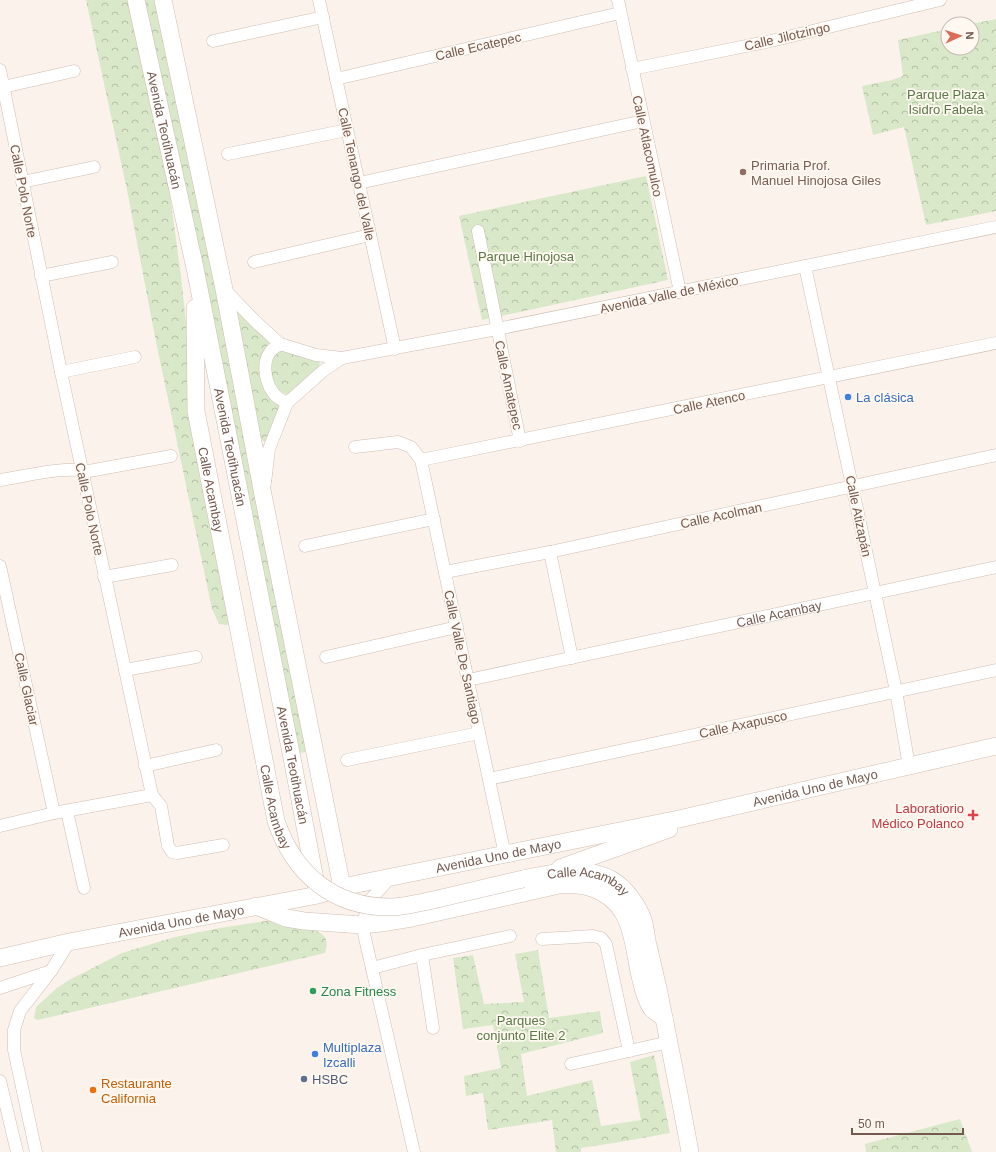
<svg xmlns="http://www.w3.org/2000/svg" width="996" height="1152" viewBox="0 0 996 1152" font-family="Helvetica,sans-serif">
	<style>
		.park { fill: url(#park-crowns) }
		.lines { fill: none; stroke-linecap: round; stroke-linejoin: round }
		.street-casing { stroke: #cfbdb3; stroke-width: 13 }
		.secondary-casing { stroke: #d2bdb1; stroke-width: 18 }
		.street { stroke: #fff; stroke-width: 12 }
		.secondary { stroke: #fff; stroke-width: 17 }
		.secondary-bridge-casing { stroke: #d2bdb1; stroke-width: 18; stroke-linecap: butt }
		.secondary-bridge { stroke: #fff; stroke-width: 17 }
		.education-dot { fill: #8d6e63; stroke: #fef8f1; stroke-width: 1.5 }
		.shop-dot { fill: #3f7fe0; stroke: #fef8f1; stroke-width: 1.5 }
		.health-dot { fill: #e0444e; stroke: #fef8f1; stroke-width: 1.5 }
		.leisure-dot { fill: #2e9e5b; stroke: #fef8f1; stroke-width: 1.5 }
		.service-dot { fill: #5c6f8a; stroke: #fef8f1; stroke-width: 1.5 }
		.food-dot { fill: #e8710a; stroke: #fef8f1; stroke-width: 1.5 }
		.labels { text-anchor: middle; stroke-width: 3.5; stroke-linejoin: round; paint-order: stroke }
		.street-label { font-size: 13px; fill: #75594f; stroke: #fef8f1 }
		.park-label { font-size: 13px; fill: #5b7948; stroke: #fef8f1 }
		.education-label { font-size: 13px; fill: #785e54; stroke: #fef8f1; text-anchor: start }
		.shop-label { font-size: 13px; fill: #366cbe; stroke: #fef8f1; text-anchor: start }
		.health-label { font-size: 13px; fill: #be3a42; stroke: #fef8f1; text-anchor: end }
		.leisure-label { font-size: 13px; fill: #27864d; stroke: #fef8f1; text-anchor: start }
		.service-label { font-size: 13px; fill: #4e5e75; stroke: #fef8f1; text-anchor: start }
		.food-label { font-size: 13px; fill: #c56008; stroke: #fef8f1; text-anchor: start }
	</style>
	<defs>
		<pattern id="park-crowns" width="20" height="18" patternUnits="userSpaceOnUse"><rect width="20" height="18" fill="#d8e8c9"/><path d="M2 6a3 3 0 1 1 6 0M12 15a3 3 0 1 1 6 0" fill="none" stroke="#b4bfa6"/></pattern>
	</defs>
	<rect width="100%" height="100%" fill="#fbf3eb"/>
	<path class="park" d="M86,0H132L164,151L181,276L186,323L190,383L232,624L226,625L219,624L212,609L155,337L127,190Z
		M138,0H160L308,752L296,753Z
		M996,19V211L926,225L904,127L873,135L862,86L892,80L903,76L898,40L948,29V48H972V24H971Z
		M646,176L668,280L482,320L459,216Z
		M231,305L276,344L263,365L281,402L267,442L263,441L258,433Z
		M282,349L320,362L319,367L288,395L280,391L270,378C271,364 270,358 282,349Z
		M272,920C284,922 315,927 323,935C328,940 327,946 325,953L38,1020L34,1018L36,1007L57,988L69,980L122,953L175,937L220,928Z
		M538,950L549,1018L600,1011L603,1033L521,1054L527,1096L592,1080L601,1126L641,1120L630,1062L654,1055L670,1133L620,1142L581,1148V1152H556L552,1120L488,1130L483,1093L466,1096L464,1076L501,1068L493,1025L463,1029L453,958L473,955L484,1004L524,1002L515,954Z
		M960,1119L972,1152H866L865,1144Z"/>
	<g class="lines">
		<defs>
			<g id="street">
				<path d="M319,0L395,349"/>
				<path d="M618,0L680,292"/>
				<path d="M213,41L323,17"/>
				<path d="M632,69L771,41L940,0"/>
				<path d="M0,70L61,372L152,795L161,806L168,846L172,852L177,853L223,845"/>
				<path d="M336,79L620,13"/>
				<path d="M3,87L74,71"/>
				<path d="M228,154L347,130"/>
				<path d="M22,182L94,167"/>
				<path d="M359,183L643,121"/>
				<path d="M478,231L520,441"/>
				<path d="M254,262L370,235"/>
				<path d="M805,266L896,691L909,766"/>
				<path d="M41,276L112,262"/>
				<path d="M224,289L256,322L280,344L316,355L342,358L497,329L996,227"/>
				<path d="M280,344C277,346 272,349 270,352C261,364 266,386 276,396C279,399 284,401 287,403"/>
				<path d="M61,372L135,357"/>
				<path d="M355,447L398,442L411,447L421,460L505,855"/>
				<path d="M421,460L996,343"/>
				<path d="M0,480C27,476 63,466 89,471L171,456"/>
				<path d="M265,483L269,449L287,403L323,371L342,358"/>
				<path d="M305,546L434,519"/>
				<path d="M550,552L572,658"/>
				<path d="M0,566L54,813"/>
				<path d="M445,572L550,552L996,455"/>
				<path d="M104,577L172,565"/>
				<path d="M326,657L457,627"/>
				<path d="M125,670L196,657"/>
				<path id="s1" d="M468,680L996,567"/>
				<path d="M347,760L479,733"/>
				<path d="M145,766L216,750"/>
				<path d="M489,779L996,670"/>
				<path d="M67,811L84,888"/>
				<path d="M0,826L54,813L152,795"/>
				<path d="M390,878L371,899L362,925L414,1152"/>
				<path d="M542,939L593,936L601,938L606,944L629,1051L669,1042"/>
				<path d="M372,968L422,955"/>
				<path d="M0,988L51,971"/>
				<path d="M433,1028L422,955L510,936"/>
				<path d="M571,1064L629,1051"/>
				<path d="M0,1081L17,1152"/>
				<path d="M36,1152L14,1050V1030L20,1011L51,971L69,942"/>
			</g>
			<g id="secondary">
				<path id="s2" d="M136,0L195,268L292,758L317,890"/>
				<path d="M163,0L224,289L263,495L342,887"/>
				<path id="s3" d="M195,308L196,411L244,657"/>
				<path d="M560,868L669,829"/>
				<path id="s4" d="M523,879C549,873 588,865 612,880C625,888 636,903 642,917C645,925 646,933 647,941C651,957 654,972 658,988C669,1043 680,1097 690,1152"/>
				<path d="M256,906L286,918L304,921L362,925L381,923L412,918L559,885C589,882 617,893 628,923C635,941 636,961 641,980C643,989 646,1001 652,1009C655,1012 660,1015 664,1018"/>
				<path id="s5" d="M0,958L69,942L318,895L342,887L679,819L996,746"/>
			</g>
		</defs>
		<use href="#street" class="street-casing"/>
		<use href="#secondary" class="secondary-casing"/>
		<use href="#street" class="street"/>
		<use href="#secondary" class="secondary"/>
		<defs>
			<g id="secondary-bridge">
				<path id="s6" d="M244,657L276,821C294,874 334,908 392,907C410,906 428,901 446,897C471,891 497,885 523,879"/>
			</g>
		</defs>
		<use href="#secondary-bridge" class="secondary-bridge-casing"/>
		<use href="#secondary-bridge" class="secondary-bridge"/>
	</g>
	<circle class="education-dot" cx="743" cy="172" r="4"/>
	<g class="shop-dot">
		<circle cx="848" cy="397" r="4"/>
		<circle cx="315" cy="1054" r="4"/>
	</g>
	<path class="health-dot" d="M971 809h4v4h4v4h-4v4h-4v-4h-4v-4h4z"/>
	<circle class="leisure-dot" cx="313" cy="991" r="4"/>
	<circle class="service-dot" cx="304" cy="1079" r="4"/>
	<circle class="food-dot" cx="93" cy="1090" r="4"/>
	<g class="labels">
		<g class="street-label">
			<text transform="translate(787 36) rotate(-13)" y="5">Calle Jilotzingo</text>
			<text transform="translate(478 46) rotate(-13)" y="5">Calle Ecatepec</text>
			<text dy="5" stroke="none"><textPath href="#s2" startOffset="133">Avenida Teotihuacán</textPath></text>
			<text transform="translate(648 146) rotate(78)" y="5">Calle Atlacomulco</text>
			<text transform="translate(357 174) rotate(78)" y="5">Calle Tenango del Valle</text>
			<text transform="translate(24 191) rotate(79)" y="5">Calle Polo Norte</text>
			<text transform="translate(669 294) rotate(-12)" y="5">Avenida Valle de México</text>
			<text transform="translate(509 385) rotate(78)" y="5">Calle Amatepec</text>
			<text transform="translate(709 402) rotate(-12)" y="5">Calle Atenco</text>
			<text dy="5" stroke="none"><textPath href="#s2" startOffset="457">Avenida Teotihuacán</textPath></text>
			<text dy="5" stroke="none"><textPath href="#s3" startOffset="183">Calle Acambay</textPath></text>
			<text transform="translate(90 509) rotate(78)" y="5">Calle Polo Norte</text>
			<text transform="translate(721 515) rotate(-12)" y="5">Calle Acolman</text>
			<text transform="translate(859 516) rotate(78)" y="5">Calle Atizapán</text>
			<text dy="5" stroke="none"><textPath href="#s1" startOffset="318">Calle Acambay</textPath></text>
			<text transform="translate(463 657) rotate(78)" y="5">Calle Valle De Santiago</text>
			<text transform="translate(27 689) rotate(78)" y="5">Calle Glaciar</text>
			<text transform="translate(743 724) rotate(-12)" y="5">Calle Axapusco</text>
			<text dy="5" stroke="none"><textPath href="#s2" startOffset="781">Avenida Teotihuacán</textPath></text>
			<text dy="5" stroke="none"><textPath href="#s5" startOffset="833">Avenida Uno de Mayo</textPath></text>
			<text dy="5" stroke="none"><textPath href="#s6" startOffset="153">Calle Acambay</textPath></text>
			<text dy="5" stroke="none"><textPath href="#s5" startOffset="509">Avenida Uno de Mayo</textPath></text>
			<text dy="5" stroke="none"><textPath href="#s4" startOffset="68">Calle Acambay</textPath></text>
			<text dy="5" stroke="none"><textPath href="#s5" startOffset="185">Avenida Uno de Mayo</textPath></text>
		</g>
		<g class="park-label">
			<text x="946" y="99">Parque Plaza<tspan x="946" dy="15">Isidro Fabela</tspan></text>
			<text x="526" y="261">Parque Hinojosa</text>
			<text x="521" y="1025">Parques<tspan x="521" dy="15">conjunto Elite 2</tspan></text>
		</g>
		<g class="education-label">
			<text x="751" y="170">Primaria Prof.<tspan x="751" dy="15">Manuel Hinojosa Giles</tspan></text>
		</g>
		<g class="shop-label">
			<text x="856" y="402">La clásica</text>
			<text x="323" y="1052">Multiplaza<tspan x="323" dy="15">Izcalli</tspan></text>
		</g>
		<g class="health-label">
			<text x="964" y="813">Laboratiorio<tspan x="964" dy="15">Médico Polanco</tspan></text>
		</g>
		<g class="leisure-label">
			<text x="321" y="996">Zona Fitness</text>
		</g>
		<g class="service-label">
			<text x="312" y="1084">HSBC</text>
		</g>
		<g class="food-label">
			<text x="101" y="1088">Restaurante<tspan x="101" dy="15">California</tspan></text>
		</g>
	</g>
	<g transform="translate(960 36) rotate(87)"><circle r="19" fill="#fef8f1" stroke="#c7b8b0"/>
	<path d="M0-3L7 15L0 10L-7 15Z" fill="#db6c5a"/>
	<text y="-6" font-size="11" font-weight="bold" text-anchor="middle" fill="#75594f">N</text>
	</g>
	<path d="M852 1128v6h111v-6" fill="none" stroke="#75594f" stroke-width="2"/>
	<text x="858" y="1128" font-size="12" fill="#75594f" stroke="#fef8f1" stroke-width="3" paint-order="stroke">50 m</text>
</svg>
